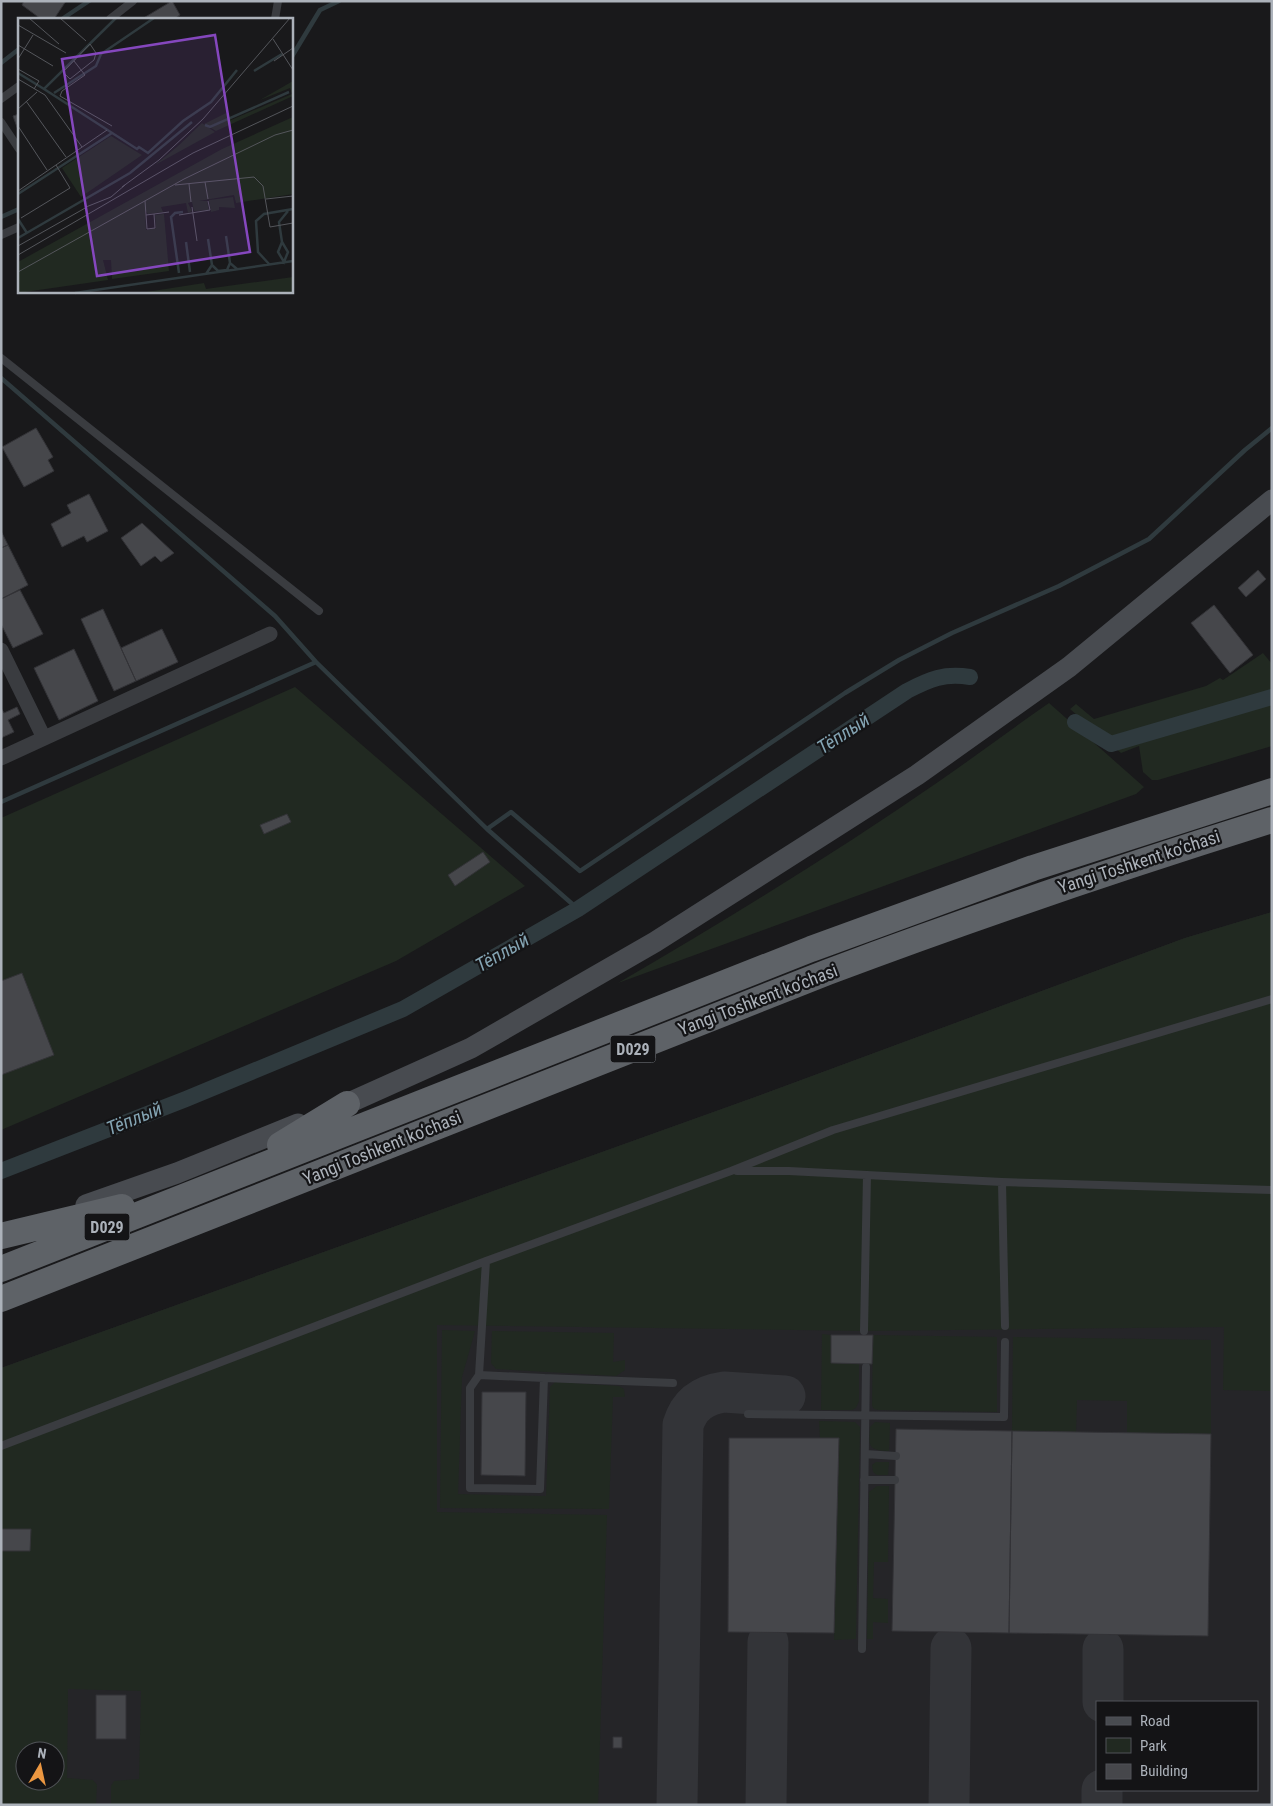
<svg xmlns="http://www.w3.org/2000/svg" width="1273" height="1806" viewBox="0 0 1273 1806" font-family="'Roboto Condensed',sans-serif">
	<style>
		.built { fill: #252528; fill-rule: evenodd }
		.green { fill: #212921; fill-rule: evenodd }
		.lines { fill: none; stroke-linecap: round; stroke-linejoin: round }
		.stream { stroke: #2f3a3e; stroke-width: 4.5 }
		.canal { stroke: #2f3a3e; stroke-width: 16 }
		.taxiway { stroke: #333438; stroke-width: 41 }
		.building { fill: #46474b; stroke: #333337 }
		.service { stroke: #3a3c40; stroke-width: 8 }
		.minor { stroke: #3a3c40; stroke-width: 15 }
		.secondary { stroke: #484b50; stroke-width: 21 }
		.trunk { stroke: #5e6267; stroke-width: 26 }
		.labels { text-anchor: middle; stroke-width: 4.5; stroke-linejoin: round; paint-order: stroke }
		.shield { fill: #141416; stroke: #7e8389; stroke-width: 1 }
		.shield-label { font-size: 16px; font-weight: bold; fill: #acb2ba }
		.street-label { font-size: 18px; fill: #acb2ba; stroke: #141416 }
		.water-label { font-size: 19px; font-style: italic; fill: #84a4b3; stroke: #141416 }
		.inset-river { fill: none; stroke: #2f3a3e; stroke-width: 2.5 }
		.inset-road { fill: none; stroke: #54565b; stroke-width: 1 }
		.view { fill: #8547be; fill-opacity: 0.15; stroke: #8547be; stroke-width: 2.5 }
		.inset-edge { fill: none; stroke: #acb2ba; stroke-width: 2.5 }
	</style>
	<rect width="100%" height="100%" fill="#19191b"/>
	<path class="built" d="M1272,912V1805H1V1368L758,1096L1185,938ZM1097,1702H1257V1790H1097ZM25,1751H55V1781H25Z"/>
	<path class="green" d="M1263,653L1272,664V746L1158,780H1152L1143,772L1139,746L1121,753L1070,709L1076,704L1094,719L1206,686L1220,678L1223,680Z
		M295,687L525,886L396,961L1,1130V818Z
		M1049,703L1144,787L1136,794L618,983C728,919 837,852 941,780C977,755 1013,728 1049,703Z
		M1272,912V1391L1223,1390L1224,1327L864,1331L437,1325V1512L607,1515L598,1805H111V1786L114,1781L139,1779L141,1691L68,1689L67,1778L93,1780L97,1785L96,1805H1V1368L758,1096L1185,938ZM25,1751H55V1781H25Z
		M442,1330L475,1331L462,1377L458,1494L546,1496L550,1387L555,1382L619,1386L624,1389L625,1397H613L609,1509L440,1508Z
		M492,1331L614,1333L613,1362L625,1360V1370L616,1376L496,1369L491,1363Z
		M822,1334L831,1335V1363L859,1364V1401L856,1408L852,1410H821Z
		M873,1335L997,1337V1412L878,1410L874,1409L872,1406Z
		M1013,1337L1211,1340V1434L1127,1433V1401L1077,1400L1076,1432L1012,1431Z
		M819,1421L855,1422L860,1427L856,1639L834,1640L839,1439L820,1438Z
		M875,1422L890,1423L889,1451C867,1450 869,1446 870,1427Z
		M876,1462H889L888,1475H877L873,1472L872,1465Z
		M877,1486H889L888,1562H874L873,1598L888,1599V1623L873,1622V1639H867L869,1492Z"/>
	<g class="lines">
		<path class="stream" d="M62,19L89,1
			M291,58L320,10L339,1
			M1,63L19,49
			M1,217L19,209
			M1,378L275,616L316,662L487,829L511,812L580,871L845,693L899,660L952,633L1059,586L1149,539L1245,450L1272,428
			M1,802L316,662
			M487,829L578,909"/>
		<path class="canal" d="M1075,722L1111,744L1272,697
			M1,1171L186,1099L403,1009L578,909L907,691C930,679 944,673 970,677"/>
		<path class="taxiway" d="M1103,1702V1649
			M677,1805L683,1425C689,1405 703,1395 724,1392L785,1396
			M766,1805L768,1642
			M949,1805L951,1648
			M1102,1805V1790"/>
	</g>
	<path class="building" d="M24,1H66L54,19H41L22,5Z
		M172,1L180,15L174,19H142Z
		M19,114V129L18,130L13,116Z
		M36,428L53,457L48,460L54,471L24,487L2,447Z
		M89,494L108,531L87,542L84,536L62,547L51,524L71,513L67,505Z
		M142,523L174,553L161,562L155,556L141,566L121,538Z
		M1,531L8,545L1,548Z
		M8,545L28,585L1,599V548Z
		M1258,570L1266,579L1246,597L1238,588Z
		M20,590L43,634L13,648L1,624V599Z
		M1214,605L1253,655L1230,673L1191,623Z
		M103,609L136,681L114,691L81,619Z
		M162,629L178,662L136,681L121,648Z
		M74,649L98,701L59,720L34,668Z
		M17,707L20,714L8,720L14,732L1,738V708L4,713Z
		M287,814L291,822L264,834L260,825Z
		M483,852L490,862L455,886L448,875Z
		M22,973L54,1055L1,1075V981Z
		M831,1335H873L872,1364L831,1363Z
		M482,1392H526L525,1476L481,1475Z
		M896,1429L1012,1431L1009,1633L892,1631Z
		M1012,1431L1211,1434L1208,1636L1009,1633Z
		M729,1438H839L834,1633L728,1632Z
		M1,1529H31L30,1551H1Z
		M96,1695H126V1739H96Z
		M613,1737H622V1748H613Z"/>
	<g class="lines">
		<path class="service" d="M110,19L133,1
			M275,19L278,1
			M1,99L19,86
			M1,122L19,149
			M1,235L19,227
			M1,358L319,611
			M737,1171H789L1002,1182L1272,1190
			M1002,1182L1005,1326
			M864,1331L867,1175
			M479,1375L544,1378L540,1489L470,1488V1388L479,1375L486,1261
			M544,1378L673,1383
			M748,1414L1004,1417L1005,1342
			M1,1446L486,1261L731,1171L833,1130L1272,999
			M865,1454L896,1456
			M864,1480H895
			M862,1649L866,1367"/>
		<path class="minor" d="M1,650L44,738
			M1,758L270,634"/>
		<path class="secondary" d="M333,1110L471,1048L655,942L917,775L1069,667L1272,500
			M86,1205L177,1173L298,1124"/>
		<path class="trunk" d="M280,1145L347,1104
			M1,1236L122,1207
			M1,1269L811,949L1033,868L1272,791
			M1,1299L828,972C974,917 1122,867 1272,820"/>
	</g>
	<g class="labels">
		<g class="shield">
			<rect x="610.5" y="1035.5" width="45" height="27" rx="4"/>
			<rect x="84.5" y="1213.5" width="45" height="27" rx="4"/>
		</g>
		<g class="shield-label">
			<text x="633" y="1055">D029</text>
			<text x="107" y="1233">D029</text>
		</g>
		<g class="street-label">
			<text transform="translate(1139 862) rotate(-18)" y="6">Yangi Toshkent ko‘chasi</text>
			<text transform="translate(758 1000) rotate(-21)" y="6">Yangi Toshkent ko‘chasi</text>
			<text transform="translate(382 1148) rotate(-22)" y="6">Yangi Toshkent ko‘chasi</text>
		</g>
		<g class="water-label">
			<text transform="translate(843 733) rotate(-33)" y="7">Тёплый</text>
			<text transform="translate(502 952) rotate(-30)" y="7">Тёплый</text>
			<text transform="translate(134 1118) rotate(-22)" y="7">Тёплый</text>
		</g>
	</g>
	<g transform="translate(18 18)">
		<rect width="275" height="275" fill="#19191b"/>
		<path d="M275,63V78L198,113L186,106L208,95L213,102L274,76L272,70L242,82ZM275,99V176L218,185L216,177L181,183H189L191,192L176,193L174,184L170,185L174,193L170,195L168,185L143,189L145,194L130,196L127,192L128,212L138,210L137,197L146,196L151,253L94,261L93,242H85L90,262L0,275V244L204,131ZM184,105L197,114L137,147L160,128ZM93,118L124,137L63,179L44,150ZM215,179L217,190L201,189V192L193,194L191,182ZM275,259V275H122L186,265L188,271Z" fill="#212921"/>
		<path class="inset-river" d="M236,53L264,36M0,55L26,71L98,0M26,71L119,131L121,129L130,135L165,103L193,84L219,52M36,75L78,48L83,36L136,0M187,107L192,109L271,74M0,176L94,115M0,201L9,215M208,218L212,245M0,220L112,155L174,104M190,221L194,247M168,224L172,254M264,224L270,234L266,244L260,234L264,224L261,204L270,193M251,246L240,234L238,203L246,196L275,191M161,255L153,199L157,195L165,194M188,256L194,247L200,253L209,252L212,245L219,251M57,275L275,243"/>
		<path class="inset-road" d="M11,0L41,26M42,0L68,23M0,7L48,35M255,21L275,52M72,26L78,35L76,42L52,61L45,54ZM0,27L35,48M0,41L15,17M56,43L67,57L44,73L42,78L94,108M256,43L275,30M0,51L21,63L16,71M0,61L27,77L64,129M8,83L48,139M0,91L19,74M0,108L29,152M187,164L190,181M171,166L173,184M157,167L236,159L245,168L252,209L275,205M104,169L141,142L185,101L272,0M0,173L89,112M248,181L275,178M127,183L129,211L137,210L136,196L128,197M68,189L93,179L107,167M174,189L179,223M136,196L151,194M161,197L192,192L190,183M3,200L52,170L38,147M0,228L69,189M0,237L175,135L275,88M0,254L166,161L257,117L275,112"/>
		<path class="view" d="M197,17L232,234L79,258L44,41Z"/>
		<rect width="275" height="275" class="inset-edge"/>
	</g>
	<rect width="1273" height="1806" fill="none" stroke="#acb2ba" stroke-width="5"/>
	<rect x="1096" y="1701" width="162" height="90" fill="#141416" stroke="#515358"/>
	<rect x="1106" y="1717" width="25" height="8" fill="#484b50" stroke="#515358"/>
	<text x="1140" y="1726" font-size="15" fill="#acb2ba">Road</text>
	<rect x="1106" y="1738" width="25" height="15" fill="#212921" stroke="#515358"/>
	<text x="1140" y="1751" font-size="15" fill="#acb2ba">Park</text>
	<rect x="1106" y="1764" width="25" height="15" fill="#46474b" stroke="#515358"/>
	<text x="1140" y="1776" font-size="15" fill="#acb2ba">Building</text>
	<g transform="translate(40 1766) rotate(9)"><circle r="24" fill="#141416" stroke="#515358"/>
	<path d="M0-4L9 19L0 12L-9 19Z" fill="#eb9741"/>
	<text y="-8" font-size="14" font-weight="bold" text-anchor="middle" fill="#acb2ba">N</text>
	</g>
</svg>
